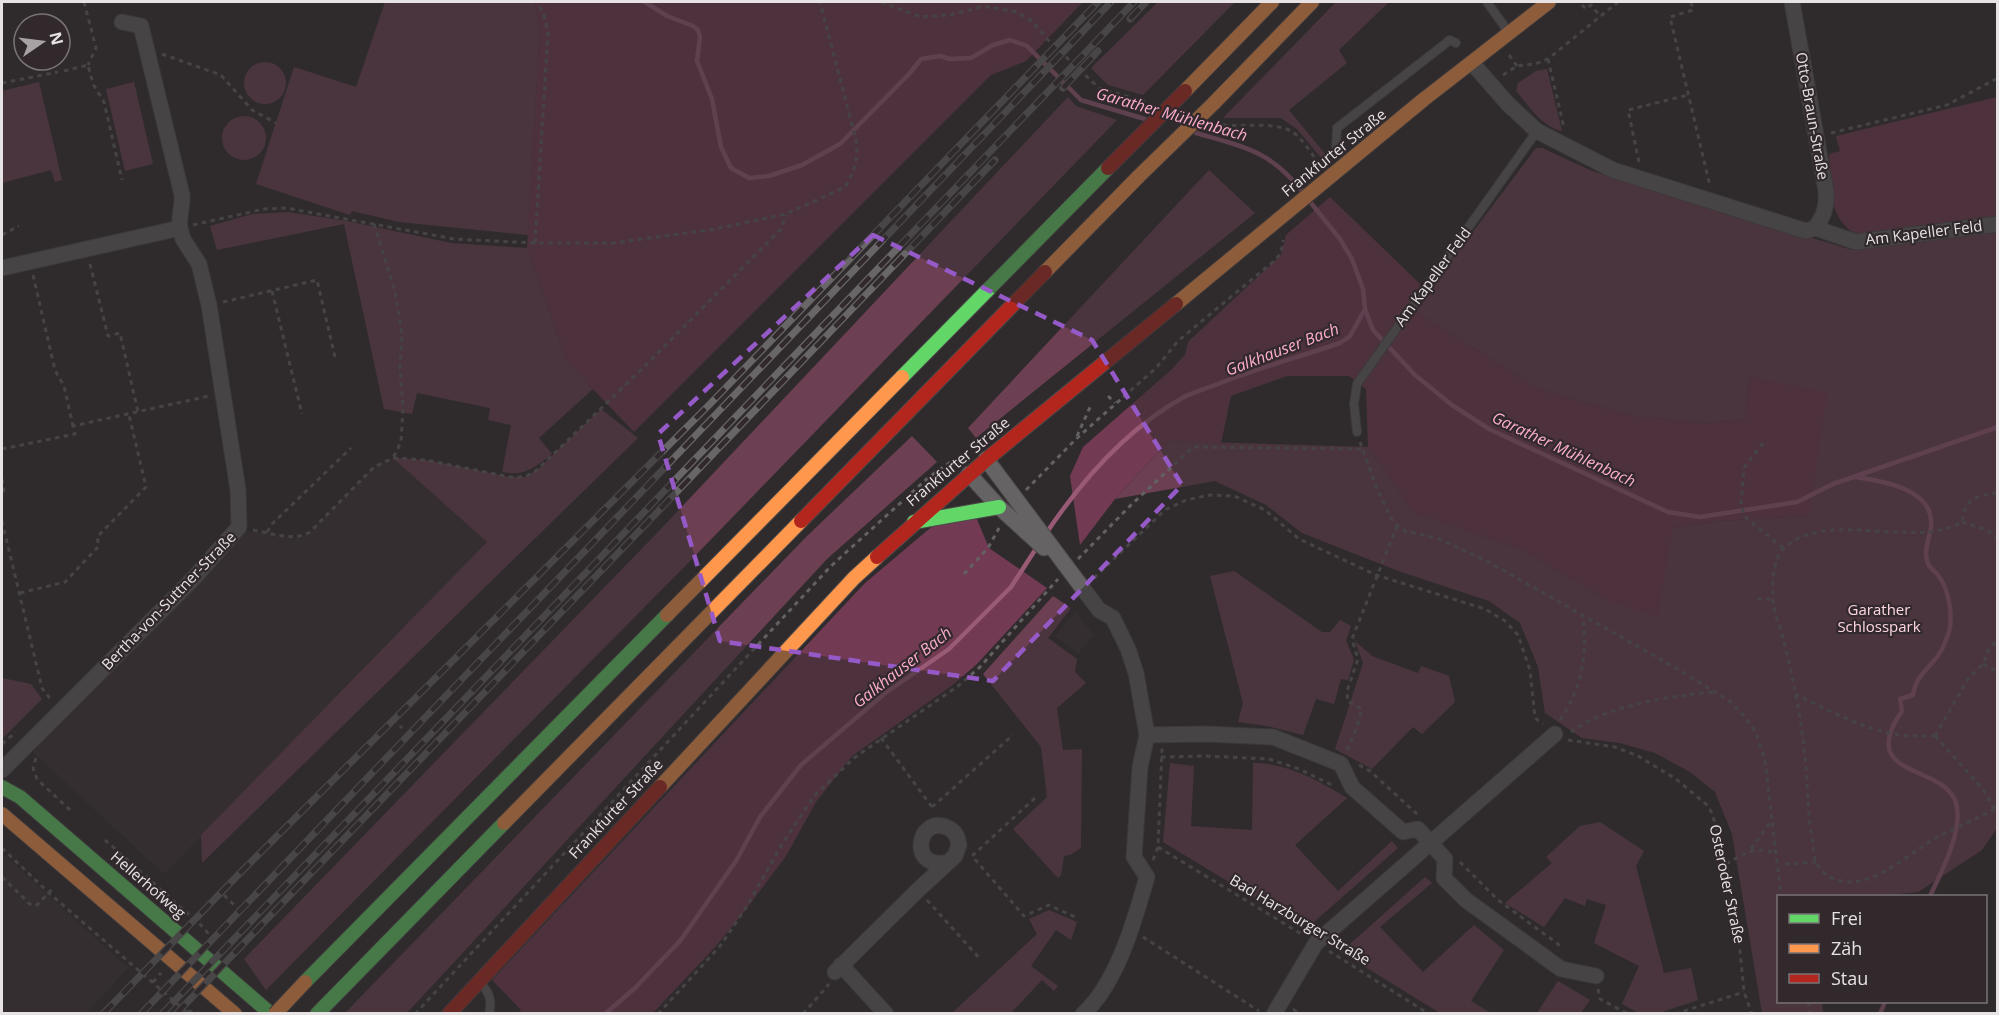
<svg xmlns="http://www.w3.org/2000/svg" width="1999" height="1015" viewBox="0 0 1999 1015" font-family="'Open Sans',sans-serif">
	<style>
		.built { fill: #3d3236 }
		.green { fill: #6c4052 }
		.forest { fill: #723b53 }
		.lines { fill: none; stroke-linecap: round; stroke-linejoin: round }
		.stream { stroke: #985a75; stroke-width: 4.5 }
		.lane-casing { stroke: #4c494a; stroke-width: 10 }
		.street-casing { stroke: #4c494a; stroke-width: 17 }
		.fast-casing { stroke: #4c494a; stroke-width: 16 }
		.slow-casing { stroke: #4c494a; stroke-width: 16 }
		.jam-casing { stroke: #4c494a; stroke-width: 16 }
		.path { stroke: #636162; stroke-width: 3; stroke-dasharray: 4.5 4.5; stroke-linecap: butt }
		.lane { stroke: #656364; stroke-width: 8 }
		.street { stroke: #656364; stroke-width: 15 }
		.fast { stroke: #63d668; stroke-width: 14 }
		.slow { stroke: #ff974d; stroke-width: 14 }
		.jam { stroke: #b3261e; stroke-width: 14 }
		.rail-casing { stroke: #686667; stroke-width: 7 }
		.rail { stroke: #31292c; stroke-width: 4.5; stroke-dasharray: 14; stroke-linecap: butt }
		.slow-bridge-casing { stroke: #4c494a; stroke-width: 16; stroke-linecap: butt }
		.jam-bridge-casing { stroke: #4c494a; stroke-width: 16; stroke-linecap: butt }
		.slow-bridge { stroke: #ff974d; stroke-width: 14 }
		.jam-bridge { stroke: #b3261e; stroke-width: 14 }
		.marked { fill: none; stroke: #965ac8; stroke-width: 4.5; stroke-dasharray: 12 8; stroke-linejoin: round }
		.labels { text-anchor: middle; stroke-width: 4.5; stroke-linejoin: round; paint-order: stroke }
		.street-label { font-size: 15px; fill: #e7e2e4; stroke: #31292c }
		.park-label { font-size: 15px; fill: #fed5e4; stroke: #31292c }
		.water-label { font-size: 16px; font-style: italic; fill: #fcadcd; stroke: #31292c }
	</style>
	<rect width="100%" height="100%" fill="#2f2b2d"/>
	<path class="built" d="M393,458L487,542L164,874L33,752L66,712L240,531L278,534L292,538L302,537L310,532L374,467Z
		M1075,613L1094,635L1078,653L1055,636Z
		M2,853L128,968L86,1013H2Z"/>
	<path class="green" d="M385,2H533L535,4L540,26L528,235L399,222L352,211L350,215L256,184L294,67L356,87Z
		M1158,2H1235L1143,95L1108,85L1091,68Z
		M1336,2H1389L1339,50L1347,63L1289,110L1326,155L1322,159L1297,129L1281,118H1223Z
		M244 83a21 21 0 1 1 42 0a21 21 0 1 1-42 0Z
		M1547,69L1562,131C1543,128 1528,105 1516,91L1518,83L1536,71Z
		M39,82L62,180L55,182L51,170L2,183V91Z
		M134,82L153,164L125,171L106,89Z
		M1068,97L1076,106L1117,120L693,558L266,990L244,959L658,532Z
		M222 138a22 22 0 1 1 44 0a22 22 0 1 1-44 0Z
		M1536,148H1542L1592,171L1852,250L1997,227V828L1982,850L1918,892L1879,896H1778V1002H1822L1823,1013H1762L1732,834L1715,792L1690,772L1655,753L1620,743L1582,738L1545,713L1538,667L1520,623L1489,601L1401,572L1302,533L1266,505L1215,481L1115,499L1169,441L1368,447L1413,512L1519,548L1609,601L1673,528L1719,521L1809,516L1750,377L1744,420L1703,423L1634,416L1539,389L1416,312L1445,269Z
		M1209,170L1255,213L976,438L968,428Z
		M288,212L347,221L451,243L527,248L567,362L593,389L539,438L552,454C536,467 524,477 502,472L511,425L488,420L490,408L417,393L412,414L384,409L344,224L217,250L210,226L252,214Z
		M601,409L638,438L202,863L201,835L487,542L393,458L426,460L510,477H525L537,470Z
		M912,436L937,462L827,559L407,1013H345L806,537Z
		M1234,571L1322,632H1330L1340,620L1351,626L1346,640L1354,660L1348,680L1341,679L1334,704L1316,699L1303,735L1267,726L1238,722L1243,703L1210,576Z
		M1053,596L1071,608L1048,638L1077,659L1075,672L1086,683L1057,708L1063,750L1082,749L1081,848L1070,855L1064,856L1061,875L1058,878L1013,829L1047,797L1041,747L983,674Z
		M1355,641L1372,656L1418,673L1421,666L1449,676L1455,702L1422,734L1413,727L1372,769L1335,749L1363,663Z
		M2,678L31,684L42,699L2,739Z
		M1170,763L1194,766L1191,826L1252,830L1253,763C1287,763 1318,780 1347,798L1295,845L1338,891L1392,841L1398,848L1306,929L1163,842Z
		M1600,822L1644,851L1636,866L1664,973L1691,968L1698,1000L1662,1012L1639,1013L1622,1004L1639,966L1594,943L1606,905L1587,899L1585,906L1565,898L1544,927L1505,903L1552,863L1546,857L1580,826Z
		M1425,877L1432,883L1380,927L1423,972L1474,925L1504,950L1471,1001L1491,1013H1440L1341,952Z
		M1049,910L1077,922L1071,940L1056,930L1031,966L1058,986L1054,991L1042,980L1011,1013H952L1037,934L1029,919Z
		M1558,981L1590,1000L1581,1013H1537Z"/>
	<path class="forest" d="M533,2H1083L1026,61L991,75L634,432L567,362L527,248L540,26L535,4Z
		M1997,97V218L1858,235C1826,219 1832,185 1829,154L1840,151L1836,136Z
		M1330,197L1420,284L1416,312L1539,389L1634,416L1703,423L1744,420L1750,377L1828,392L1809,516L1719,521L1673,528L1658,617L1609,601L1519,548L1413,512L1368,447L1366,389L1349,376H1287L1231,396L1221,443L1169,441L1115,499L1080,545L1070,476L1083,447L1171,370L1185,355L1188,342L1281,255L1286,235Z
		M976,517L989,548L1047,588L977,664L954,684L852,756L816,802L786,856L747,908L717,945L653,1013H519L521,1010L492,980L865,583L935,524Z"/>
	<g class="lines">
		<path class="stream" d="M645,2L667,16L693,26L698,30L700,37L697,61L712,99L721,147L731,168L749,178L769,176L802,165L840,144L910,73L921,59L940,56L950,59L971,58L993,45L1010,40L1027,46L1081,100L1145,119
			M1196,133C1244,147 1269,150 1302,191
			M1311,203L1340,239L1352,259L1363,289L1365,309L1373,330L1415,375L1452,405L1489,429L1668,512L1700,517L1797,502L1833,484L1998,427
			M1855,477C1883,481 1935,489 1931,527C1929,540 1923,551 1928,564C1931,569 1937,573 1940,578C1949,591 1953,616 1949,632C1947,637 1945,644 1942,649C1933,667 1916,673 1913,695L1900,699L1902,711C1855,779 1944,763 1956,803C1964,829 1941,873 1930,896
			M1045,535C1081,481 1126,429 1184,397C1194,392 1207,388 1218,384C1258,368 1299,357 1340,343L1350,336L1365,309
			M605,1014L635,988L680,941L736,861L760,817L801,765L884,694L949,649L1011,587L1037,547
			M1880,1014L1885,1002"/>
		<defs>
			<path id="lane" d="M1487,2L1507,30
				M1336,147L1337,128L1450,40L1456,43
				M1357,432L1354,404L1357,384L1537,131
				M482,985C490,993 492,1003 489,1014"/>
			<path id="street" d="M1792,2L1826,191C1827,207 1824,216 1815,228
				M1472,63L1508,104L1537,131L1613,170L1806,231L1815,228L1856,242L1998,224
				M2,268L180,228C178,217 183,207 182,195L141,26L122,22
				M986,459L1099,610L1113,618L1128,649L1136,673L1147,735L1140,767L1134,857L1147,877C1135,919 1117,984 1083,1014
				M969,474L999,507L1044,548
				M1147,735L1206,734L1273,737L1341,764L1352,787L1403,832L1418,829L1445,859L1444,878L1466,900L1561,969L1596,976
				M2,770L192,580L239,527L238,490L209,305L199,264L183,239L180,228
				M841,965L886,1014
				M835,972L918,890L955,856L959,845C958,837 955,830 946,827C918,816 908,868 945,863
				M1274,1014L1316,943L1555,734"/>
			<path id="fast" d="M902,377L1108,168
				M914,522L999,507
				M2,787L20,797L271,1014
				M305,982L667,615
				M317,1014L504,823"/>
			<path id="slow" d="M1185,91L1272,2
				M1213,104L1312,2
				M1045,272L1139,176
				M1176,304L1423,100L1549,2
				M667,615L902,377
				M660,787L854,578L877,557
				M2,814L235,1014
				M504,823L801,521"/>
			<path id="jam" d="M801,521L1045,272
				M877,557L987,459L1176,304
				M449,1014L660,787"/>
		</defs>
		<use href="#lane" class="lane-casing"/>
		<use href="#street" class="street-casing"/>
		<use href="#fast" class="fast-casing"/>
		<use href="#slow" class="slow-casing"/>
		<use href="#jam" class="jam-casing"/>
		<path class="path" d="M84,2L96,48L88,65
			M881,2L921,17L949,15L981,7H991L1017,12L1032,21L1047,39L1099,88L1145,102
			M1691,2L1693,10L1670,17L1710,186
			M1582,5L1586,9L1591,5L1600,16
			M162,54L221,75L252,110L276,123
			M1509,55L1517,66
			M1548,59L1564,128
			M64,71L88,65L93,84L104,102L122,180
			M1503,75L1517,66L1535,64L1548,59L1618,2
			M2,83L58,72
			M1223,125C1242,127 1278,121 1294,133C1303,140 1311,153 1318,162
			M1831,133L1947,105L1998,78
			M1639,162L1628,110L1688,95
			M374,224L395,291L402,335L400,368L403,408L401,442L393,458
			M193,225L264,209L286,208L454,239L535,243H613L715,229L786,214L845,187C854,173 857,161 857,144L820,2
			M2,235L19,226
			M535,243L548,32L544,16L538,2
			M90,264L108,336L120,333L138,412
			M33,275L55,370L64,386L73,426
			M272,291L302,414
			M223,302L317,280L335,357
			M1108,396L1115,403
			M1077,436L1091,405
			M1360,442L1377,489L1393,522L1405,531L1437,538L1487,561L1681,671L1731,702L1745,717L1755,731L1765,760L1781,896
			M1763,443L1744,468L1741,502L1744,516L1783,548
			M2,449L75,434L73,426L209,396
			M2,479L4,490L2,495
			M1026,490L1076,439L1156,368L1178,341L1274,261L1281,253L1283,240
			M2,521L42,688L51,700
			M1962,522L1987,530L1998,538
			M253,530C272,533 293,542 310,532L374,467L393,458L426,460L510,477H525L537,470L644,367L781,229L786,215
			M267,532L273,523L351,448
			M1078,559L1131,505L1193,447L1362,449
			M964,574L988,548L999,528
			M1094,578L1165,510L1186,500L1210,495L1234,496L1265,510L1299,539L1376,575L1485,609L1505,621L1518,635L1530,670L1535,718L1543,724
			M20,593L65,582L99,546L97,537L146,487L129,415
			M1757,599H1772
			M1983,664L1998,672
			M1795,694C1828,710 1864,730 1901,735C1912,736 1924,736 1935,736
			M1560,720C1581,691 1589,650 1582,616
			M400,728L402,726
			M1571,732C1608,705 1670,696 1715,692
			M1935,736L1968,679L1983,664L1989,649L1998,639
			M1935,736L1982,788L1995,809L1998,808
			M881,738L932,807
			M1568,740L1615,747L1638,756L1676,779L1707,805L1712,813L1726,864L1737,921L1744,992L1752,1014
			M2,744L16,732
			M1347,750L1357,727L1362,709L1347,701L1348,688L1358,659L1352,639L1397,526
			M1161,757L1206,756L1269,759L1299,769L1334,786
			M36,758L33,768L37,779L72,812
			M1359,765L1370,771L1418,815
			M1035,798L972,856L1024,916L1049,905L1077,918
			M932,807L1013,735
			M1995,809C1976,819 1957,827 1938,837C1908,852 1870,895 1832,878C1826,875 1819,869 1816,862C1814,857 1814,850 1813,844C1808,819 1808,793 1806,768C1803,726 1794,683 1784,642C1781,628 1773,613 1773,598C1772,583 1773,557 1785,547C1828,509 1914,550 1962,522C1964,499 1977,495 1998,493
			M105,840L204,928L210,936
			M1158,847L1303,935
			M2,848L49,893L189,1014
			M1751,849L1772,820
			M1153,860L1158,847L1162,748
			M1460,862L1498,900L1558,944L1562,949
			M1726,864C1746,853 1753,846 1776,853
			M1785,864L1816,862
			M2,877L34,908
			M224,895L237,908
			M927,900L981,960
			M36,906L54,887
			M1143,937L1259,1011
			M1329,951L1429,1014
			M153,982L161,973
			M1598,989L1600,999L1628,1014
			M1808,1002L1811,1014
			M1293,1009L1300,1014
			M188,1011L201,1014
			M415,1014L831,566L929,477L955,459
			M658,1014L721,945L747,906L782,844L814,796L854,758L958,686L980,667L1058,579
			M803,1014L829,984
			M1675,1014L1744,992"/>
		<use href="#lane" class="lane"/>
		<use href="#street" class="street"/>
		<use href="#fast" class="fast"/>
		<use href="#slow" class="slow"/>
		<use href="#jam" class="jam"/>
		<defs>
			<path id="rail" d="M1130,19L1146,2
				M1063,88L1098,51
				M103,1014L240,873L710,404L1098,2
				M141,1014L1111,2
				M162,1014L1134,2
				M176,1014L995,160"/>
		</defs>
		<use href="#rail" class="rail-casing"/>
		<use href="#rail" class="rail"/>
		<defs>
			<path id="slow-bridge" d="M1139,176L1213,104
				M275,1014L305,982"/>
			<path id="jam-bridge" d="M1108,168L1185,91"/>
		</defs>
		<use href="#slow-bridge" class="slow-bridge-casing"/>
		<use href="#jam-bridge" class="jam-bridge-casing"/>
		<use href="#slow-bridge" class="slow-bridge"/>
		<use href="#jam-bridge" class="jam-bridge"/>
	</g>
	<path d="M0 0H1999V1015H0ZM873,235L1092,340L1182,485L993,681L720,641L658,434Z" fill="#2f2b2d" fill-opacity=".55" fill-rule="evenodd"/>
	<path class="marked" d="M873,235L1092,340L1182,485L993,681L720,641L658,434Z"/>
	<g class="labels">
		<g class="street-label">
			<text transform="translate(1812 116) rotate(80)" y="5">Otto-Braun-Straße</text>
			<text transform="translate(1334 153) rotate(-39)" y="5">Frankfurter Straße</text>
			<text transform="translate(1924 233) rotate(-7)" y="5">Am Kapeller Feld</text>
			<text transform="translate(1433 277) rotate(-54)" y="5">Am Kapeller Feld</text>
			<text transform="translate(958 462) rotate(-40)" y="5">Frankfurter Straße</text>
			<text transform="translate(169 601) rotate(-46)" y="5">Bertha-von-Suttner-Straße</text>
			<text transform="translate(616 809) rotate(-47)" y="5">Frankfurter Straße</text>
			<text transform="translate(1727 884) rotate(78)" y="5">Osteroder Straße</text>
			<text transform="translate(148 885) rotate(41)" y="5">Hellerhofweg</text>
			<text transform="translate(1300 920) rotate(31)" y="5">Bad Harzburger Straße</text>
		</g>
		<g class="park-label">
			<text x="1879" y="615">Garather<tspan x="1879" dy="17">Schlosspark</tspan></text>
		</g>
		<g class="water-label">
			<text transform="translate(1172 114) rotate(16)" y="6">Garather Mühlenbach</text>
			<text transform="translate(1282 349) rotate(-21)" y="6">Galkhauser Bach</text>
			<text transform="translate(1564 449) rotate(25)" y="6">Garather Mühlenbach</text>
			<text transform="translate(902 667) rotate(-38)" y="6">Galkhauser Bach</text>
		</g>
	</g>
	<rect width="1999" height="1015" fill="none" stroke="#e7e2e4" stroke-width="6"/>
	<rect x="1777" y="895" width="210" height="108" fill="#31292c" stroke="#7a7376" stroke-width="1.5"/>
	<rect x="1789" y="914" width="30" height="9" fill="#63d668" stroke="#7a7376" stroke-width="1.5"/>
	<text x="1831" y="925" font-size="18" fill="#e7e2e4">Frei</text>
	<rect x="1789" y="944" width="30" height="9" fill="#ff974d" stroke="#7a7376" stroke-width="1.5"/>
	<text x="1831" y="955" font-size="18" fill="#e7e2e4">Zäh</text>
	<rect x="1789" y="974" width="30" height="9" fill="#b3261e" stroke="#7a7376" stroke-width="1.5"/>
	<text x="1831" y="985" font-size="18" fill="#e7e2e4">Stau</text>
	<g transform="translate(42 42) rotate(76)"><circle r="28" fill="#31292c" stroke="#7a7376" stroke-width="1.5"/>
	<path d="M0-4.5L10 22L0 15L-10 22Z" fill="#a7a2a4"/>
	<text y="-9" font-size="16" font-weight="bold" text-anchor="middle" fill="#e7e2e4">N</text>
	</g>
</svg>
